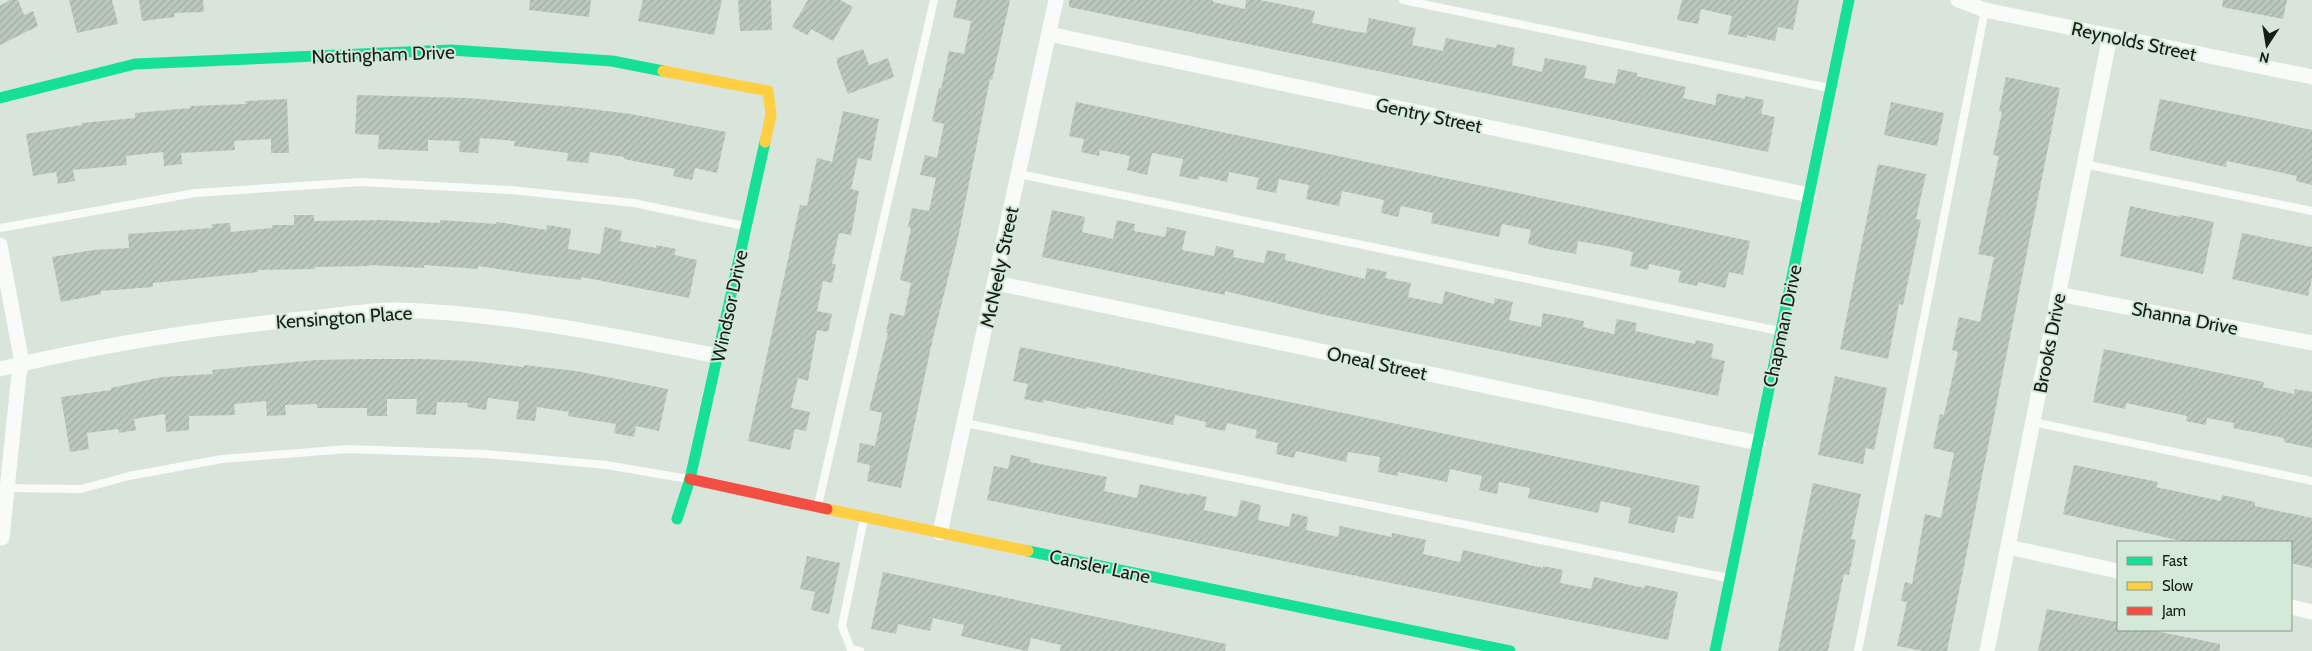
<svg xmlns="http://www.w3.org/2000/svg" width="2312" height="651" viewBox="0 0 2312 651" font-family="Cabin,sans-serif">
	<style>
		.building { fill: url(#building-hatch) }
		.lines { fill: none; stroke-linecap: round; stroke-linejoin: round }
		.lane { stroke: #f9fbf9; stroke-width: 8 }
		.street { stroke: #f9fbf9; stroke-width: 15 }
		.fast { stroke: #16e098; stroke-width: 11 }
		.slow { stroke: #ffcf43; stroke-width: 11 }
		.jam { stroke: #f24e42; stroke-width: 11 }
		.labels { text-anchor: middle; stroke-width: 4; stroke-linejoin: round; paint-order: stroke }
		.street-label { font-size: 19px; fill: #151d17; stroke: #d4e9d7 }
	</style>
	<defs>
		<pattern id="building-hatch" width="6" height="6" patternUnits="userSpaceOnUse" patternTransform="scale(1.25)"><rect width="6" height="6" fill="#bbc9bd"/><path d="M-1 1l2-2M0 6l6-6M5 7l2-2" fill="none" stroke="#a0aca2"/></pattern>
	</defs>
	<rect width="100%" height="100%" fill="#d9e4da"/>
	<path class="building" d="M10,0H18L24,15L33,11L38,26L0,45V6Z
		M69,0H112L118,24L77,33Z
		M139,0H203L204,12L174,13L175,17L142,21Z
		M530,0H591L589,17L529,10Z
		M643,0H722L714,35L638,21Z
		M738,0H771L772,30L740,31Z
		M808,0H840L853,7L833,41L811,29L807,35L792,27Z
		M957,0H1010L992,80L990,79L958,238L932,342L901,488L867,481L870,465L857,462L860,443L875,446L882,413L869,410L888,333H886L890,313L904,316L911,283L900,280L911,228L908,227L912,208L929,211L936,178L920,175L925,155L937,158L944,124L932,121L939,88L941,89L949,51L964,54L971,21L953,17Z
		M1069,0H1213V2L1245,9L1246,0H1260L1315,11L1312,23L1352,31L1366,33L1369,18L1416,28L1412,45L1443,51L1446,38L1496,48L1497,44L1515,48L1512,65L1542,72L1545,58L1587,66L1584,78L1615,84L1618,69L1637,73V76L1686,87L1683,98L1715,105L1717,93L1745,99V96L1764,100L1761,114L1775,117L1768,152L1069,7Z
		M1682,0H1799L1793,30L1778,27L1775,41L1747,35V38L1728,34L1732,16L1701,9L1698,24L1677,20Z
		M2223,0H2287L2283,19L2222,7Z
		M863,49L869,65L888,58L894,77L848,94L837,64V58Z
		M2006,77L2060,88L1947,651H1923L1897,646L1907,602L1901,601L1905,582L1912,584L1925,514L1941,518L1954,453L1933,448L1940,414L1944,415L1958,352L1952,350L1959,317L1980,322L1994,257L1978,254L1999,156L1993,155L2002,112L1999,111Z
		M357,95L467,98L574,107L631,114L726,132L717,173L695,168L692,180L673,176L675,169L624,159V157L590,152L588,163L567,161L568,153L514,146L515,141L480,138L478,153L459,152L460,141L428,140V151L378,149L379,135L355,134Z
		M287,99L289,153H271V139L234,141L235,150L181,153L182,164L164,166L163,152L126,156L127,165L73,170L75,181L58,184L56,172L33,176L26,134L82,125V123L135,118V113L191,108L190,106L246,104L245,101Z
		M2160,99L2312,130V185L2296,181L2297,176L2227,161L2226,167L2149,150Z
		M1076,102L1750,241L1743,275L1729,272L1725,288L1698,282L1697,286L1678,282L1681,271L1649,264L1648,270L1630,266L1633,252L1617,248L1578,241L1576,254L1548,249L1528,244L1531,230L1502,224L1499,237L1431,223L1433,213L1401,206L1398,217L1381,213L1384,200L1342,191L1339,206L1306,199L1309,185L1279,179L1276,193L1256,189L1259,178L1229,172L1227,182L1199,176L1198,180L1179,176L1183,159L1152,153L1147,175L1127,170L1130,156L1100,150L1099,156L1081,152L1084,139L1069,136Z
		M1891,102L1944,113L1937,146L1884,135Z
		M843,111L879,119L871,161L858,158L851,189L859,191L851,235L839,233L832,264H836L832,283L823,281L817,311L832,314L828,332L817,330L808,381L798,378L791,408L810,412L806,431L795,429L790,450L748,441L800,205L807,206L817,158L832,162Z
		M1878,164L1926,174L1916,219L1921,220L1903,305L1899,304L1888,359L1840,349Z
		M2130,206L2180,217L2181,215L2214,222L2203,274L2120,256Z
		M1052,210L1085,217L1082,232L1113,239L1117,220L1135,224L1134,231L1165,237L1167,227L1186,231L1182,250L1214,256L1216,246L1234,250L1233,257L1264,263L1267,250L1286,254L1285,260L1365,279L1367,268L1387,272L1385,278L1411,283L1408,297L1442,304L1445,291L1494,304L1495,298L1513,302L1509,320L1541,327L1543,313L1584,321L1583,327L1614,334L1617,319L1637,323L1635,331L1695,344L1696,340L1714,344L1711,358L1725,361L1718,396L1325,315L1225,291V295L1042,257Z
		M294,215H314V221L380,220L440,223V220L496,224L497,222L546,230L547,225L571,229L568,249L600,254L605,227L622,231L620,241L656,248V245L676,249L674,255L697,260L689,298L582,277L581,280L531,274L478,266V269L424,265V268L370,265V266L315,267V269L258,270V272L153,283V287L101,291V294L61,302L52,257L93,250L129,248L128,234L212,228V224L230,223L231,232L272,228V225H294Z
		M2242,233L2312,247V279L2308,296L2232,279Z
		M1020,347L1700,486L1693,519L1678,516L1674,533L1628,523L1631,508L1601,501L1598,513L1528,498L1530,488L1499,482L1497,494L1479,490L1482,476L1450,469L1447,482L1398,472V476L1378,472L1380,457L1348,452L1346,462L1296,451L1294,458L1276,454L1278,443L1255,438L1257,430L1227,423L1225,431L1205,427L1206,422L1175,415L1173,425L1086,407L1085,409L1044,400L1043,403L1024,399L1028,384L1013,381Z
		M2104,349L2264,382L2263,387L2294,394L2295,389L2312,392V448L2284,442V438L2233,428L2234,423L2207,418L2206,425L2186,421L2187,416L2126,403L2125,409L2093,402Z
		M367,359H420L472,361L524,367V365L576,371L668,389L659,431L636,426L634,437L614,433L616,424L568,416L569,412L537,407L535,421L516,419L519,402L488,398L486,410L467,407L468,403L437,402L436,415L416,414L417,399H387V416H367V408H317V404L285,405L286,415L267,416L266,401L234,404L235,415L189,416V430L166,432L165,414L134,419L136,430L119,433L118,429L87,433L89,449L70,452L61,397L111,390V388L162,377L213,374L212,370L316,360Z
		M1835,376L1887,388L1874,450L1866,448L1863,464L1818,455Z
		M1011,455L1030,459V462L1107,477L1104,491L1137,498L1140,484L1190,495V493L1207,497L1204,510L1237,517L1241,500L1261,505L1258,520L1289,527L1292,513L1308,517L1306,530L1338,537L1340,526L1392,537V533L1426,540L1423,554L1460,562L1463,550L1543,568V566L1563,570L1560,583L1591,589L1594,577L1644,588L1645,585L1678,592L1668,640L987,500L994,466L1008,469Z
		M2074,465L2158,482L2156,487L2221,501L2222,495L2255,502V506L2312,518V568L2291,563V542H2186L2063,514Z
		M1813,483L1861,494L1851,539L1856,540L1849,575L1844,574L1828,651H1778Z
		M807,556L840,563L829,614L811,610L815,592L800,589Z
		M883,572L1226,644L1225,651H1060L1061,645L1031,638L1028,651H1026L961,636L964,625L933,618L930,631L898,624L896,634L871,629Z
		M2047,609L2118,622V630H2151L2220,644V651H2038Z"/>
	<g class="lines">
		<path class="lane" d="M1403,0L1829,88
			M2084,164L2312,211
			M1019,174L1779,331
			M0,228L195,193L361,182L511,190L634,203L744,226
			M2033,422L2312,481
			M965,423L1728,578
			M7,488L81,489L129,476L222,459L348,449L485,454L606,465L688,479
			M818,505L934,0
			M860,651L851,649L842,626L864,519
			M1858,651L1985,10"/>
		<path class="street" d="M1958,0L1985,10L2312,77
			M1049,34L1809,195
			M0,245L22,363L19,374L2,538
			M996,283L1758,443
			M2058,294L2312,343
			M0,369C99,345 201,329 302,319C333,316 366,310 396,310C505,313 611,335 718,356
			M940,533L1056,0
			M2008,547L2118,571
			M2291,607L2312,612
			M1987,651L2110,36"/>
		<path class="fast" d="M0,98L135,64L451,50L612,61L663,71
			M677,519L690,479L765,142
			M1028,551L1510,651
			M1715,651L1849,0"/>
		<path class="slow" d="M663,71L768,91L771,115L765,142
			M827,509L1028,551"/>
		<path class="jam" d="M690,479L827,509"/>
	</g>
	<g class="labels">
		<g class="street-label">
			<text transform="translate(2134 41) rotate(12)" y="7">Reynolds Street</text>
			<text transform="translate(383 54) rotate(-2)" y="7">Nottingham Drive</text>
			<text transform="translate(1429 115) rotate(12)" y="7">Gentry Street</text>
			<text transform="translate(999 267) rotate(-78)" y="7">McNeely Street</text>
			<text transform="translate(729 306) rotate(-78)" y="7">Windsor Drive</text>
			<text transform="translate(344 317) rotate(-4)" y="7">Kensington Place</text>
			<text transform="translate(2185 318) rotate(11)" y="7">Shanna Drive</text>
			<text transform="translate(1782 326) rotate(-78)" y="7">Chapman Drive</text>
			<text transform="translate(2049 343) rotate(-79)" y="7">Brooks Drive</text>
			<text transform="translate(1377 363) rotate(12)" y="7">Oneal Street</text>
			<text transform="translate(1100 566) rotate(12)" y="7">Cansler Lane</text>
		</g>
	</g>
	<rect x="2117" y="541" width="175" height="90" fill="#d4e9d7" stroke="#88978a"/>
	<rect x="2127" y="557" width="25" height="8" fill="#16e098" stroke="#88978a"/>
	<text x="2162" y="566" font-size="15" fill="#151d17">Fast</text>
	<rect x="2127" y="582" width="25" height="8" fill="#ffcf43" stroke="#88978a"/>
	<text x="2162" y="591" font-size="15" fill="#151d17">Slow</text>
	<rect x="2127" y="607" width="25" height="8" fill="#f24e42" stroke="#88978a"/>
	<text x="2162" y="616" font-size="15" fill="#151d17">Jam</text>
	<g transform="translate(2267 45) rotate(192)" stroke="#d4e9d7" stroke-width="4" paint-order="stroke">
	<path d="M0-4L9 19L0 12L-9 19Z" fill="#151d17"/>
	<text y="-8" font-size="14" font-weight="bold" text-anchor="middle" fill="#151d17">N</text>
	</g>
</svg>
